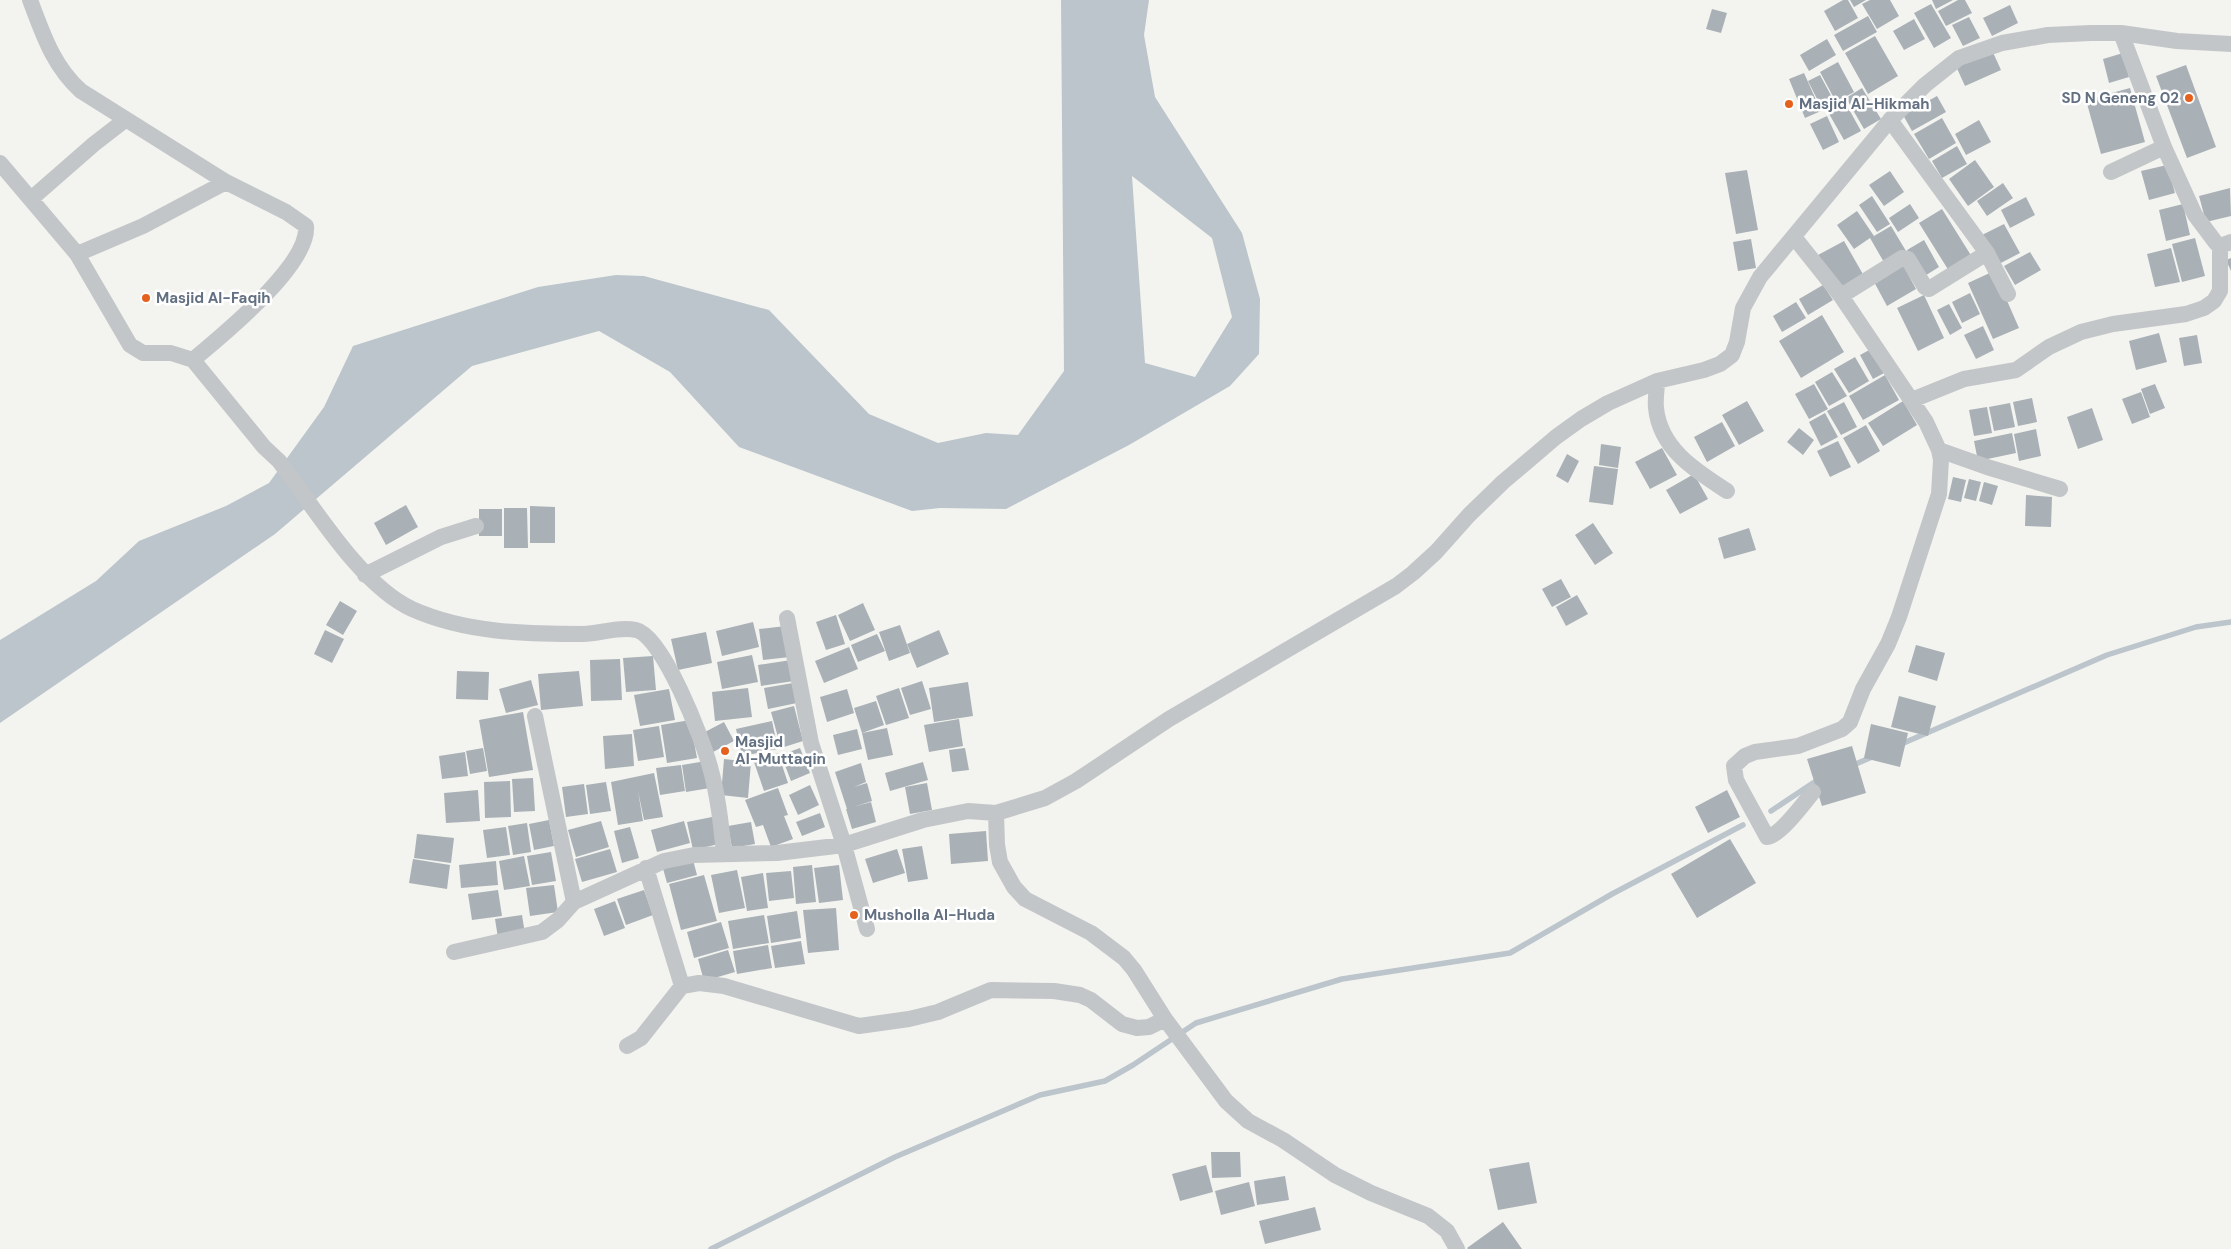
<svg xmlns="http://www.w3.org/2000/svg" width="2231" height="1249" viewBox="0 0 2231 1249" font-family="'DM Sans',sans-serif">
	<style>
		.water { fill: #bcc5cb; fill-rule: evenodd }
		.lines { fill: none; stroke-linecap: round; stroke-linejoin: round }
		.stream { stroke: #bcc5cb; stroke-width: 5.5 }
		.building { fill: #a9b0b6 }
		.street { stroke: #c3c6c9; stroke-width: 16 }
		.poi-dot { fill: #e5621e; stroke: #fff; stroke-width: 2 }
		.labels { text-anchor: middle; stroke-width: 5; stroke-linejoin: round; paint-order: stroke }
		.poi-label { font-size: 15px; font-weight: bold; fill: #627081; stroke: #fff; text-anchor: start }
	</style>
	<rect width="100%" height="100%" fill="#f3f4ef"/>
	<path class="water" d="M1061,0H1149L1144,35L1155,97L1242,233L1260,299L1259,354L1230,386L1129,445L1006,509L940,508L912,511L739,447L670,372L599,331L472,366L275,534L0,723V640L96,581L139,541L226,506L269,483L324,407L353,346L538,287L616,275L644,276L769,310L869,414L938,443L986,433L1018,435L1064,371ZM1132,176L1212,238L1232,317L1195,377L1145,363Z"/>
	<g class="lines">
		<path class="stream" d="M1899,745L2107,655L2196,627L2231,622
			M1851,766L1872,757
			M1771,811L1819,779
			M711,1249L895,1157L1040,1095L1105,1081L1133,1065L1196,1023L1342,979L1510,953L1612,894L1743,825"/>
	</g>
	<path class="building" d="M1843,0H1848L1858,18L1835,31L1824,11Z
		M1850,0H1866L1854,7Z
		M1870,0H1890L1899,16L1877,29L1862,4Z
		M1932,0H1953L1936,9Z
		M1958,0H1965L1972,13L1946,26L1938,11Z
		M1931,4L1951,38L1934,48L1914,13Z
		M2010,5L2018,23L1992,36L1983,18Z
		M1712,9L1727,13L1721,33L1706,29Z
		M1868,16L1877,32L1843,51L1834,35Z
		M1969,17L1980,38L1963,46L1952,25Z
		M1914,19L1925,39L1904,50L1893,31Z
		M1875,36L1898,76L1868,94L1845,53Z
		M1827,39L1836,55L1809,71L1800,55Z
		M1991,48L2001,70L1965,86L1955,64Z
		M2123,53L2129,77L2109,83L2103,59Z
		M1838,62L1854,92L1836,102L1820,72Z
		M2186,65L2216,147L2187,158L2156,76Z
		M1804,73L1821,111L1805,118L1789,79Z
		M1820,75L1834,101L1821,107L1808,81Z
		M1862,88L1881,119L1864,129L1846,98Z
		M2130,88L2145,142L2101,154L2086,100Z
		M1937,96L1946,112L1912,131L1903,115Z
		M1845,102L1861,131L1844,140L1828,112Z
		M1827,116L1839,142L1823,150L1810,124Z
		M1942,118L1956,143L1929,159L1914,134Z
		M1979,120L1991,142L1966,155L1955,134Z
		M1957,146L1967,164L1942,178L1932,161Z
		M1975,160L1994,187L1968,206L1949,179Z
		M2167,165L2175,193L2149,200L2141,171Z
		M1747,170L1758,230L1736,234L1725,173Z
		M1890,171L1904,192L1884,206L1869,185Z
		M2003,183L2013,198L1987,216L1977,201Z
		M2230,188L2231,216L2206,222L2199,196Z
		M1872,196L1890,224L1877,232L1859,205Z
		M2026,197L2035,215L2010,228L2001,210Z
		M1910,204L1919,218L1898,232L1889,218Z
		M2183,204L2190,235L2166,241L2159,210Z
		M1942,209L1972,257L1949,271L1919,223Z
		M1857,211L1874,236L1891,226L1906,251L1885,264L1870,238L1854,249L1837,225Z
		M2004,224L2020,253L1997,265L1982,235Z
		M2195,238L2205,276L2182,282L2172,244Z
		M1751,239L1756,268L1738,271L1733,242Z
		M1924,240L1939,267L1923,277L1907,250Z
		M1844,241L1864,276L1838,291L1818,255Z
		M2171,248L2180,282L2155,287L2147,254Z
		M2030,252L2041,270L2015,285L2004,266Z
		M2231,258V271L2226,260Z
		M1902,263L1916,289L1887,306L1873,280Z
		M1994,271L2019,328L1993,339L1968,283Z
		M1823,285L1833,300L1808,315L1799,299Z
		M1970,293L1980,314L1962,323L1952,302Z
		M1924,295L1944,338L1918,351L1897,308Z
		M1796,302L1806,318L1782,332L1773,316Z
		M1949,304L1962,328L1950,335L1937,310Z
		M1822,315L1844,352L1801,378L1779,341Z
		M1983,326L1994,350L1976,359L1964,335Z
		M2159,333L2167,362L2136,370L2129,341Z
		M2197,335L2202,363L2184,366L2179,338Z
		M1873,348L1886,372L1873,379L1860,355Z
		M1855,357L1869,381L1849,393L1834,369Z
		M1832,372L1847,396L1829,406L1815,382Z
		M1885,375L1899,400L1863,420L1849,396Z
		M1814,384L1828,409L1809,419L1795,394Z
		M2155,384L2165,408L2150,414L2141,389Z
		M2141,392L2150,417L2132,424L2122,399Z
		M2032,398L2037,422L2018,426L2013,402Z
		M1747,401L1764,431L1739,445L1722,415Z
		M1903,401L1917,425L1883,446L1868,423Z
		M1844,402L1857,427L1841,435L1827,411Z
		M2010,403L2015,427L1994,431L1989,407Z
		M1987,407L1992,433L1974,436L1969,410Z
		M2092,408L2103,440L2078,449L2067,417Z
		M1825,413L1838,437L1821,446L1809,422Z
		M1722,422L1735,446L1707,462L1694,437Z
		M1866,425L1880,451L1858,464L1843,438Z
		M1799,428L1814,440L1803,455L1787,442Z
		M2036,429L2041,456L2019,461L2014,434Z
		M2012,433L2016,453L1978,461L1974,441Z
		M1838,441L1851,467L1830,477L1817,451Z
		M1601,444L1621,447L1618,468L1599,465Z
		M1662,448L1677,475L1650,489L1635,462Z
		M1567,454L1579,461L1568,483L1556,476Z
		M1594,466L1618,469L1613,505L1589,502Z
		M1694,474L1708,499L1680,514L1666,490Z
		M1953,477L1966,480L1961,502L1948,499Z
		M1969,479L1981,482L1976,501L1964,498Z
		M1984,482L1998,486L1992,505L1979,501Z
		M2026,495L2052,497L2051,527L2025,526Z
		M406,505L418,527L386,545L374,523Z
		M530,506L555,507V543H530Z
		M504,508H527L528,548H504Z
		M479,509H502V536H479Z
		M1593,523L1613,553L1595,565L1575,535Z
		M1749,528L1756,550L1724,559L1718,538Z
		M1561,579L1571,597L1552,607L1542,589Z
		M1577,595L1588,614L1566,626L1556,607Z
		M340,601L357,611L343,635L326,625Z
		M863,603L875,630L850,641L838,615Z
		M836,615L845,644L826,650L816,622Z
		M753,622L759,647L722,656L716,631Z
		M900,625L910,653L889,661L879,632Z
		M786,626L790,657L763,660L759,629Z
		M325,630L344,639L332,663L314,654Z
		M939,630L949,654L917,668L907,644Z
		M706,632L712,663L678,670L671,639Z
		M877,634L885,651L858,662L851,645Z
		M1916,645L1945,653L1937,681L1908,672Z
		M849,647L858,669L824,683L815,661Z
		M752,655L758,682L722,689L717,662Z
		M653,656L656,690L626,692L623,658Z
		M620,659L622,700L591,701L590,660Z
		M791,660L794,681L761,686L758,665Z
		M457,671L489,672L488,700L456,699Z
		M579,671L583,706L541,710L538,674Z
		M531,680L538,705L506,713L499,689Z
		M922,681L931,709L910,715L901,688Z
		M968,682L973,716L934,722L929,688Z
		M793,683L797,703L768,709L764,688Z
		M748,688L752,717L715,721L712,692Z
		M899,688L909,718L886,725L876,696Z
		M669,689L675,720L640,726L634,695Z
		M847,689L854,713L827,722L820,697Z
		M1899,696L1936,706L1928,736L1891,727Z
		M876,701L884,725L862,733L854,708Z
		M794,706L803,741L781,748L771,712Z
		M523,712L533,770L489,777L479,720Z
		M959,719L963,746L929,752L924,725Z
		M690,720L697,758L667,763L661,725Z
		M772,721L778,749L742,756L736,729Z
		M724,722L734,741L713,752L703,733Z
		M1871,724L1908,733L1900,767L1864,758Z
		M659,726L664,757L638,761L633,730Z
		M887,728L893,755L868,760L862,733Z
		M857,729L862,749L838,755L833,735Z
		M632,734L634,766L605,769L603,736Z
		M1852,746L1866,793L1822,806L1807,759Z
		M483,748L487,771L470,774L466,751Z
		M800,748L810,773L791,781L781,755Z
		M965,748L969,770L952,772L949,750Z
		M465,752L468,776L442,779L439,756Z
		M778,753L788,783L764,791L754,762Z
		M724,759L751,762L748,798L721,795Z
		M706,761L710,788L686,792L682,765Z
		M923,762L928,780L890,791L885,773Z
		M861,763L866,782L854,787L867,783L872,801L847,809L835,772Z
		M681,765L685,791L660,795L656,768Z
		M654,773L663,817L644,820L638,791L643,821L618,825L611,782Z
		M533,778L535,811L514,812L512,779Z
		M510,781L511,817L485,818L484,782Z
		M606,782L611,811L590,814L586,785Z
		M927,783L932,810L910,814L905,787Z
		M584,784L588,814L566,817L562,787Z
		M810,785L819,805L798,815L789,795Z
		M778,788L788,815L784,816L793,839L771,847L763,825L756,827L745,800Z
		M478,790L480,821L446,823L444,793Z
		M1727,790L1740,817L1708,833L1695,807Z
		M871,802L876,822L852,829L846,809Z
		M820,813L825,827L802,836L796,822Z
		M717,816L723,843L693,850L687,822Z
		M549,820L554,846L534,850L529,824Z
		M601,821L609,847L576,857L568,830Z
		M684,821L690,843L657,852L651,830Z
		M751,822L755,844L732,848L728,826Z
		M527,823L531,852L513,855L508,826Z
		M506,827L510,855L487,858L483,830Z
		M630,827L639,858L622,863L614,831Z
		M986,831L988,861L951,864L949,834Z
		M417,834L454,838L451,863L414,858Z
		M1730,839L1756,883L1697,918L1671,874Z
		M922,846L928,879L908,882L902,849Z
		M610,849L617,872L582,882L575,859Z
		M897,849L905,873L873,883L865,859Z
		M551,852L556,881L532,885L527,856Z
		M524,856L530,886L504,890L499,861Z
		M692,856L697,875L667,883L662,865Z
		M413,859L450,865L447,889L409,883Z
		M496,861L498,885L461,888L459,865Z
		M812,865L816,902L796,904L793,867Z
		M839,865L843,900L819,903L814,868Z
		M737,870L745,908L719,913L711,875Z
		M791,871L794,898L769,901L766,873Z
		M763,873L768,908L747,911L741,877Z
		M704,875L717,921L681,930L669,884Z
		M554,885L558,912L530,916L526,888Z
		M498,890L502,916L472,920L468,894Z
		M644,890L653,915L626,925L617,899Z
		M615,901L625,928L604,936L594,909Z
		M836,908L839,950L808,953L803,910Z
		M797,911L801,938L771,943L767,916Z
		M522,915L525,934L498,938L495,919Z
		M764,915L769,943L733,949L728,921Z
		M721,922L729,948L694,958L687,932Z
		M801,941L805,964L775,968L771,946Z
		M768,945L772,968L737,974L733,951Z
		M728,950L735,972L704,981L698,959Z
		M1211,1152H1240L1241,1177L1212,1178Z
		M1529,1162L1537,1203L1498,1210L1489,1169Z
		M1206,1165L1213,1192L1180,1201L1172,1174Z
		M1285,1176L1289,1200L1257,1205L1254,1181Z
		M1249,1182L1255,1206L1221,1215L1215,1191Z
		M1315,1207L1321,1230L1265,1244L1259,1221Z
		M1503,1222L1522,1249H1468L1467,1248Z"/>
	<g class="lines">
		<path class="street" d="M30,0C43,34 53,66 81,91L226,182L286,212L306,226C310,265 221,336 193,360
			M2121,33L2164,147L2195,215L2216,243L2220,246L2231,242
			M1890,120L1987,253L2008,294
			M0,163L77,254L130,345L143,353H171L193,360L264,447L279,461C313,506 361,586 412,609C466,633 525,634 583,634C600,634 619,626 636,630C663,636 703,740 710,767C718,795 721,824 724,853
			M2111,172L2164,147
			M31,199L94,144L125,120
			M1794,237L1841,296L1926,422L1939,450L1941,460L1939,494L1899,617L1888,644L1863,689L1850,722L1842,729L1798,746L1755,752L1745,756L1734,766L1736,780L1767,837C1780,836 1804,803 1813,792
			M77,254L143,226L226,182
			M1841,296L1902,258L1908,259L1925,287L1929,289L1987,253
			M1657,381C1657,390 1655,399 1656,408C1660,449 1696,471 1727,491
			M1912,400L1964,379L2016,370L2049,347L2081,332L2113,324L2186,314L2204,308L2214,301L2220,291V246
			M1939,450L1987,467L2060,489
			M365,575L441,537L476,526
			M787,618L811,743L844,845L867,929
			M535,716L574,902
			M996,813L997,845L1000,862L1014,887L1025,899L1091,933L1124,958L1134,970L1165,1019L1226,1101L1248,1121L1283,1140L1335,1175L1371,1193L1428,1216L1447,1231L1457,1249
			M646,868L682,986
			M454,952L542,932L558,920L574,902L664,861L694,855L777,853L844,845L923,820L968,811L996,813L1045,798L1076,781L1169,719L1396,586L1413,573L1436,552L1469,515L1503,482L1556,437L1581,419L1608,403L1657,381L1704,370L1720,364L1732,355L1737,342L1743,308L1760,277L1890,120L1925,85L1959,58L2002,43L2048,35L2091,33H2121L2177,41L2231,44
			M627,1046L641,1038L682,986L699,983L724,986L859,1026L909,1019L938,1012L991,990L1054,991L1080,995L1091,1000L1122,1024L1137,1028L1149,1027L1165,1019"/>
	</g>
	<g class="poi-dot">
		<circle cx="2189" cy="98" r="5"/>
		<circle cx="1789" cy="104" r="5"/>
		<circle cx="146" cy="298" r="5"/>
		<circle cx="725" cy="751" r="5"/>
		<circle cx="854" cy="915" r="5"/>
	</g>
	<g class="labels">
		<g class="poi-label">
			<text x="2179" y="103" text-anchor="end">SD N Geneng 02</text>
			<text x="1799" y="109">Masjid Al-Hikmah</text>
			<text x="156" y="303">Masjid Al-Faqih</text>
			<text x="735" y="747">Masjid<tspan x="735" dy="17">Al-Muttaqin</tspan></text>
			<text x="864" y="920">Musholla Al-Huda</text>
		</g>
	</g>
</svg>
